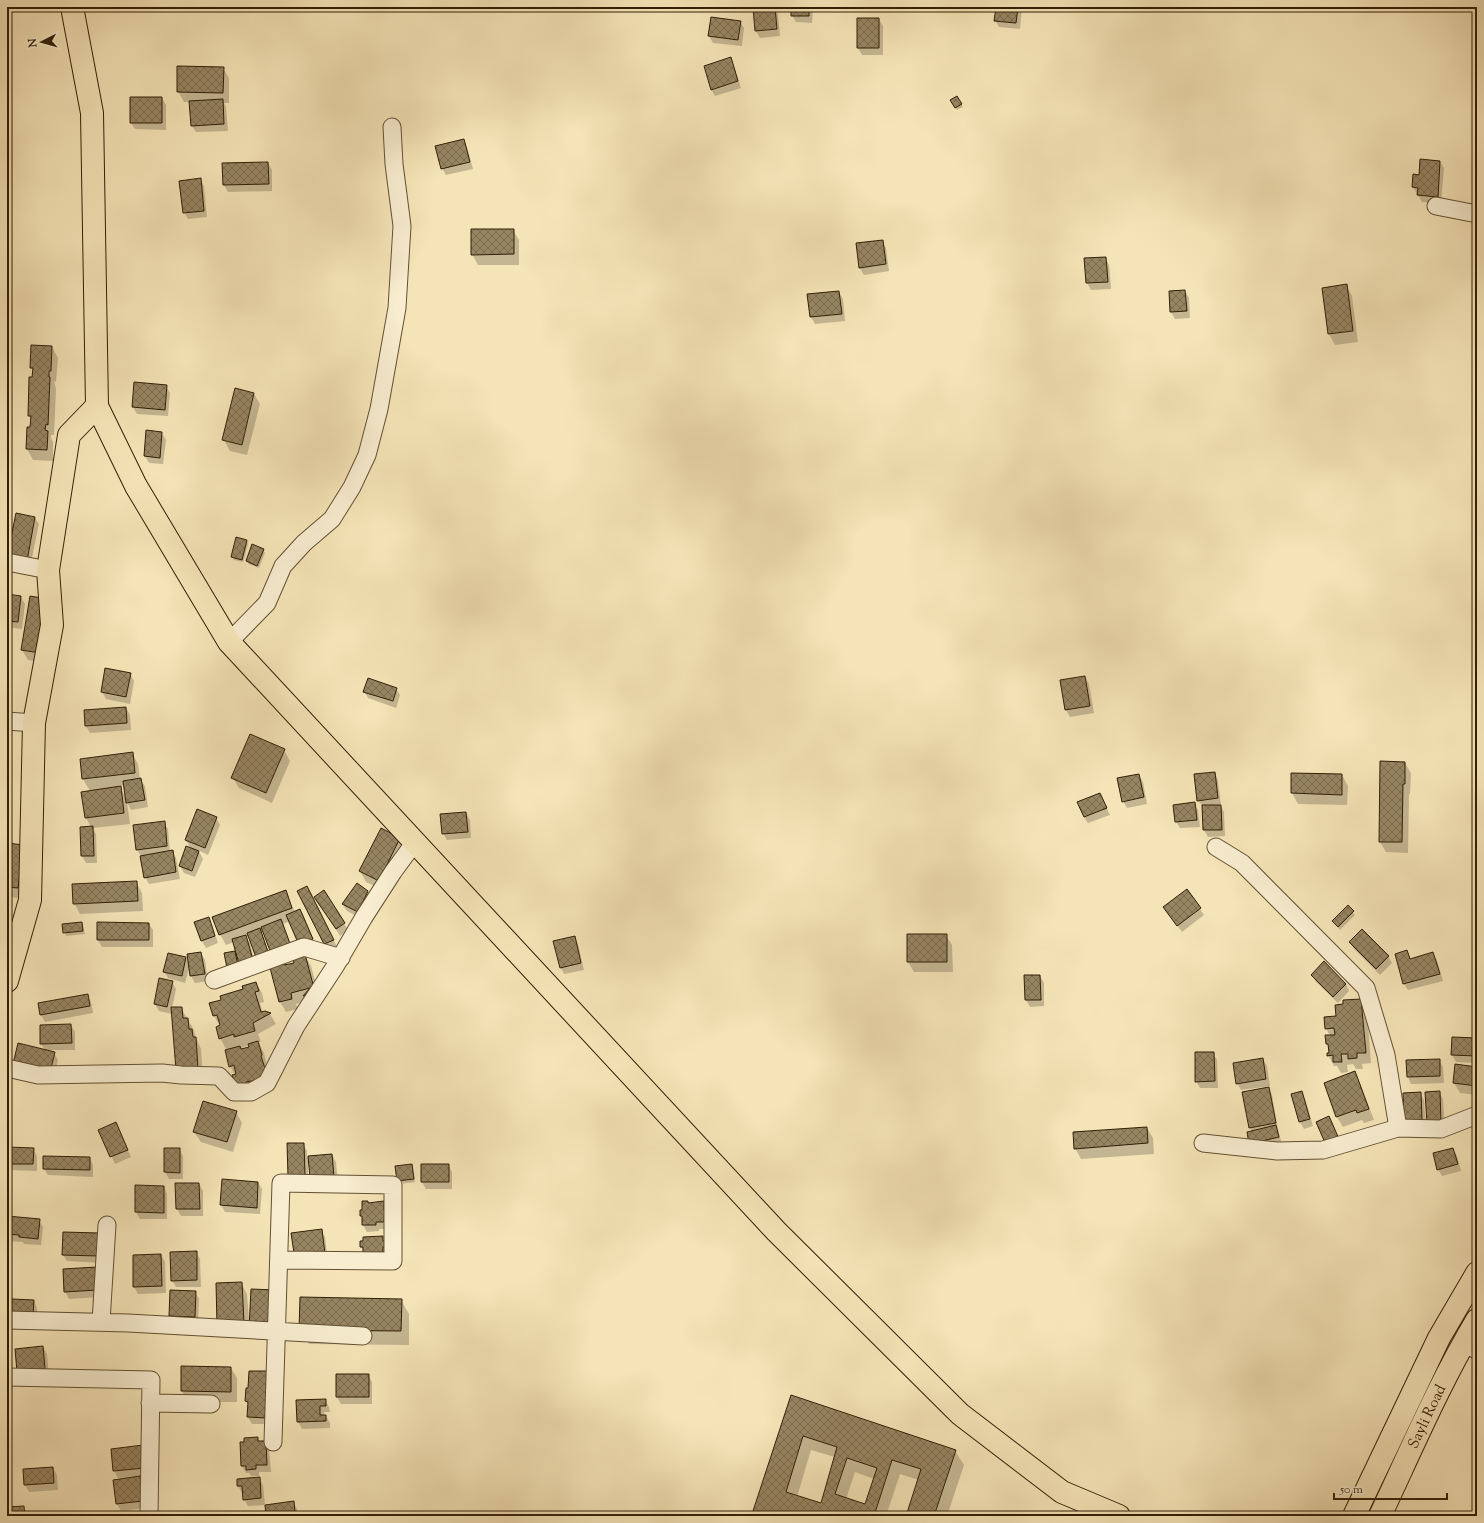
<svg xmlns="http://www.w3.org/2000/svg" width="1484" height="1523" viewBox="0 0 1484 1523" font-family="'Sorts Mill Goudy',serif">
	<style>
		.shadow { fill: #0003; fill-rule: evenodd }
		.building { fill: url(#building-cross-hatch); stroke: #311f06; fill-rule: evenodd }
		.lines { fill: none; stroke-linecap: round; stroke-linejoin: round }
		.minor-casing { stroke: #625032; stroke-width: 19 }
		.major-casing { stroke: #311f06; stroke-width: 24 }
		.minor { stroke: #f8edd0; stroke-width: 17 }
		.major { stroke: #f5e4b7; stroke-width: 22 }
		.labels { text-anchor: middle; stroke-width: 3.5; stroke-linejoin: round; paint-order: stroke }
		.street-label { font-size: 15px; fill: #311f06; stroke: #f8edd0 }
	</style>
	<defs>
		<pattern id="building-cross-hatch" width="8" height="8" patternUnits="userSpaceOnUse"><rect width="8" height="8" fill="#978562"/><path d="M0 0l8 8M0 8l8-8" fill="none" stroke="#7c6c4f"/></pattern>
	</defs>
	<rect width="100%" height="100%" fill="#f5e4b7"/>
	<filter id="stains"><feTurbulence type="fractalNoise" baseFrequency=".005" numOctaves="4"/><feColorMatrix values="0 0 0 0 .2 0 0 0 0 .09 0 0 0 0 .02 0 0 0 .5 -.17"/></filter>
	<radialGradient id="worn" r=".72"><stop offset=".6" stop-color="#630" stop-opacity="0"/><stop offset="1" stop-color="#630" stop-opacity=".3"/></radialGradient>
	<path class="shadow" d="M774,7L778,14L780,36L760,38L756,31Z
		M792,7H813L812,23L796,22L792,15Z
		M863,7H892V10H864Z
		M997,7H1022L1020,29L999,27L995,20Z
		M879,19L883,26V55H862L858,48Z
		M740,22L744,28L742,46L713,43L709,36Z
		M730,59L734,66L741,88L715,96L711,89Z
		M223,68L229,78V103H224L226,107L228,131L196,132L192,126L190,102H184L178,91Z
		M957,97L963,107L957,110L951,100Z
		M162,98L166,105V130L135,129L131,123Z
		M463,140L467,147L473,169L446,175L442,168Z
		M1440,162L1444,168L1441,203L1422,202L1413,187L1414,175L1420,176Z
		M268,163L272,170V191L228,192L224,185Z
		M200,179L204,186L207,217L188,219L184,212Z
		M513,230L519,240V265H478L472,254Z
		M882,241L886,248L889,271L864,275L860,268Z
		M1105,258L1109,265L1111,289L1091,290L1087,283Z
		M1346,285L1352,296L1358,342L1335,345L1329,334L1323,288Z
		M1185,291L1189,298L1190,318L1175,319L1171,312L1170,292Z
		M839,292L843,299L845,321L815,324L811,317Z
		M52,347L58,358L56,382L54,381L56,389L54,435H51V438L53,442V461L33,460L27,449L32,421L29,416L34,372L31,368Z
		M135,383L166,386L170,393L168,416L137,414L133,407Z
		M254,394L260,404L247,455L230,451L224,440Z
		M162,433L166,440L163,464L149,463L145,456Z
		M35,518L39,524L30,567L7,562V523H10L14,529Z
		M247,541L248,544L243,562L234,560L232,557Z
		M263,550L265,553L259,568L249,564L247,561Z
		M7,595L21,597L25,604L22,629L7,627Z
		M30,597L46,663L28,660L22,650Z
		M130,674L134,681L130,704L106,699L102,692Z
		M1085,677L1089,684L1094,713L1070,717L1066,710L1061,681Z
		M396,689L400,695L396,708L368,698L364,691Z
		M126,708L130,715L131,730L90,733L86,726Z
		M284,750L290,761L272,803L239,788L233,778Z
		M132,753L138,764L140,779L145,786L148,807L131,810L127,802L130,824L93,828L96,834L97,863H86L82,856L91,827L86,818L90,791L83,779L81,760ZM125,785L126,798L119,786Z
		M1405,763L1411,773L1410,794H1409L1408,853L1386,852L1380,842Z
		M1215,773L1218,780L1221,805H1220L1224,812L1225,836L1208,837L1204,830L1203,807L1198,800Z
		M1139,775L1143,782L1147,804L1127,808L1123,801Z
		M1342,775L1348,786L1347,805L1298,804L1292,793Z
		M1100,794L1110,815L1088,823L1084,817Z
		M1194,803L1198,810L1200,827L1180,828L1176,822Z
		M466,813L470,820L471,838L447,840L443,833Z
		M216,818L220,825L208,855L198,850L203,859L195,877L184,873L180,866L191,849L186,840Z
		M164,823L168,829L170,851H172L176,858L180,879L149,884L145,877L141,856L137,850Z
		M400,839L406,850L385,891L366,882L360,871Z
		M7,844L23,846V899L7,896Z
		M136,882L142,893L143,911L80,914L74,903Z
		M1187,890L1204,915L1182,932L1169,914Z
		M285,891L295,912L300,910L304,917L316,946L290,921L283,924L295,956L282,961L285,966L295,963L305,956L311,966L321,1003L308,1001L296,1004L298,1009L286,1012L280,1002L277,963L263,931L261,932L273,962L249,936L246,937L250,943L256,967L234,942L226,945L220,934Z
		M299,891L311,894L337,947L329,951Z
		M324,892L348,930L340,936L320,904Z
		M368,892L372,899L362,919L347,911L343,905Z
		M1348,907L1355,915L1340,930L1333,921Z
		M208,918L212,925L218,943L206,948L202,941L196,923Z
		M82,923L85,934L66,936L63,925Z
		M149,924L153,930V947H102L98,940Z
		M946,935L952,945L953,972H914L908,962Z
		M574,937L578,944L584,970L564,974L561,968Z
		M1350,942L1388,956L1392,963L1380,975L1354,949Z
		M1407,951L1411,959L1433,953L1437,960L1443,981L1408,990L1404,984Z
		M201,953L205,960L208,981L195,983L191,976L188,955Z
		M186,958L190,965L185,983L168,978L164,971Z
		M1312,975L1346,984L1349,991L1338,1003L1316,982Z
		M1040,976L1044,983V1006L1030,1007L1026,1000Z
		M160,979L172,982L176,989L172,1008H181L194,1030L195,1035L201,1049L203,1079L172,1014L159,1011L155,1004Z
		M256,983L262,993L264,1002L260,1003L263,1013L270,1014L276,1024L258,1034L261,1042H258L264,1053L267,1066H266L274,1088L252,1092L235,1075L230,1066L227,1051L220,1038V1026L214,1016L210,1004L222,1001ZM250,1045V1047L241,1050L240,1048Z
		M87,995L91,1002L93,1013L45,1022L41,1015L39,1004Z
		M1361,1000L1367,1011L1371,1063L1362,1064L1363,1069H1356L1353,1064L1347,1065L1348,1072L1341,1073L1337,1066H1334L1328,1055L1330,1054L1329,1048L1327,1044L1330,1036L1326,1028L1337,1017Z
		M71,1025L75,1032V1050H47L54,1053L58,1060L54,1078L45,1051L41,1043Z
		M1477,1040V1063L1456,1062L1452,1055Z
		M1213,1053L1217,1060L1218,1088H1200L1196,1081Z
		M1263,1059L1267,1066L1270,1086L1241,1090L1237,1083Z
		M1439,1060L1443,1067L1444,1083L1411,1084L1408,1077Z
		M1477,1068V1095L1460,1093L1454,1083Z
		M1354,1072L1360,1083L1374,1120L1364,1123L1362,1120L1343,1127L1337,1117L1325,1083Z
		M1268,1088L1272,1095L1278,1130L1282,1144L1254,1150L1252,1132L1250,1127Z
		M1301,1092L1305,1099L1313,1126L1304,1129L1300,1122L1292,1095Z
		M1439,1092L1443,1099L1445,1130L1432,1131Z
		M1420,1093L1424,1100L1426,1128L1409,1129Z
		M236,1112L242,1123L233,1152L201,1142L194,1132Z
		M1147,1128L1153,1138L1154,1154L1081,1159L1075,1148Z
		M100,1130H119L131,1157L115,1164Z
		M303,1144L307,1151V1157L332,1155L336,1162L338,1183L309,1163H308V1181L293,1182Z
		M7,1148L33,1149L37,1156V1171L7,1170Z
		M165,1149H179L183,1156V1179H169L165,1172Z
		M1453,1149L1457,1156L1461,1171L1442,1176L1438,1169Z
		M90,1158L93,1165V1177L48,1175L44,1169Z
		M411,1165L413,1168L415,1182L400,1184L396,1167Z
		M422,1165H448L452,1172V1189H426L422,1182Z
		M223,1180L258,1182L262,1189L260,1214L225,1212L221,1205Z
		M176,1184H199L203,1191V1216H181L177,1209Z
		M136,1186L164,1187L167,1194V1219H140L136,1212Z
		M383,1202L387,1209V1229H379V1231L367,1232L363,1225V1219L361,1215L363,1211L368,1204Z
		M7,1217L39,1220L43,1227L41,1245L24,1244L23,1242L7,1241Z
		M321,1231L325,1237L328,1261L293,1234Z
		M382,1237L388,1249V1254L364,1251L361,1247Z
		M102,1241L101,1263L67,1261L63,1255Z
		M196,1252L200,1259L201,1287H176L172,1280Z
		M161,1255L165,1262L166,1293L138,1294L134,1287V1256Z
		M96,1268L101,1297L69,1299L65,1292Z
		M241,1283L247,1294L249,1320L276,1337L218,1325Z
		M171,1291L195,1292L199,1299L198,1324L174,1323L170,1316Z
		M401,1300L409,1314V1345L309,1344L300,1330Z
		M34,1301L37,1308V1322L16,1321Z
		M43,1347L47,1354L49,1376L16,1350Z
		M182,1367L231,1368L237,1378V1402H188L182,1391Z
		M368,1375L372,1382V1404H341L337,1397Z
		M246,1389L270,1424H252L248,1417L249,1406L246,1401Z
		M792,1397L955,1451L964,1465L947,1516H907L919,1480L900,1474L886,1516H755L754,1513ZM811,1450L835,1457L821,1504L797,1497ZM855,1472L874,1479L865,1505L846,1499Z
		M325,1400L329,1407L330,1412H324V1416H326L330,1423V1428L302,1429L298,1422Z
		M257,1438L259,1442L269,1449L271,1472H259V1476H251L249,1473H246L242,1466L241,1443Z
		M142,1446L148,1475L118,1478L114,1471Z
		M53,1468L57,1475L58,1490L29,1492L25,1485L24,1470Z
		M140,1478L144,1484L146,1508L121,1511L117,1504Z
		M259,1478L263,1485L265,1505L248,1506L244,1499V1493H242L238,1486Z
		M293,1502L297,1509L298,1516H267L266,1506Z
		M23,1507L29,1516H7V1508Z"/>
	<path class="building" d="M775,7L777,29L755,31L753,8Z
		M791,7H809V16H791Z
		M996,7H1018L1016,23L994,21Z
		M711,17L741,21L738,40L708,36Z
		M857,18H879V48H857Z
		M731,57L738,81L711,90L704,66Z
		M177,66L224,67L223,93L177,92Z
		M957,96L962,104L955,108L950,100Z
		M130,97H162V123H130Z
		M223,99L224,124L191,126L189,101Z
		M464,139L470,162L441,169L435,146Z
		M1420,159L1440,161L1438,197L1417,195L1418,188L1412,187L1413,174L1419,175Z
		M268,162L269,184L223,185L222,163Z
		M201,178L204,211L183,213L179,181Z
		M471,229H514V254L471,255Z
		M883,240L886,264L859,268L856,243Z
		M1106,257L1108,282L1086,283L1084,258Z
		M1347,284L1353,331L1328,334L1322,288Z
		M1185,290L1187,311L1170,312L1169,291Z
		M839,291L842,314L810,317L807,294Z
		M31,345L52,346L51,371H49V377H50L48,425L46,424L45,430L48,431L47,450L26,449L27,427H30L31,416H28L29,377H32L33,368H30Z
		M134,382L167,385L165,410L132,407Z
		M235,388L254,393L242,445L222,440Z
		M146,430L162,432L160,458L144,456Z
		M16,513L35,517L27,561L7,557Z
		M7,522H11L7,546Z
		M236,537L247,540L242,560L231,557Z
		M252,544L264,549L257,566L246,561Z
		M7,594L21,596L18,622L7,621Z
		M30,596L48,599L40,653L21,650Z
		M105,668L131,673L126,697L101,692Z
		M1085,676L1090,706L1065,710L1060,680Z
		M368,678L397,688L393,701L363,692Z
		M126,707L127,723L85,726L84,710Z
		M250,734L285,749L266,793L231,778Z
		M133,752L135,773L82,779L80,759Z
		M1380,761L1405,762V784H1403L1402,842H1379Z
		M1215,772L1218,798L1197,801L1194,774Z
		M1291,773L1342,774V795L1291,793Z
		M1139,774L1144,797L1122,802L1117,778Z
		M141,778L145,800L126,803L123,781Z
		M121,786L124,813L85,818L81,792Z
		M1100,793L1107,808L1084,817L1077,802Z
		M1195,802L1197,820L1175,822L1173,805Z
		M1202,805H1221L1222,830H1203Z
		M197,809L217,817L205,848L185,840Z
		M466,812L468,832L442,834L440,814Z
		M165,821L167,846L136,850L133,825Z
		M93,826L94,856H81L80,827Z
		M381,828L400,838L379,881L359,871Z
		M7,843L24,845L18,888L7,887Z
		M186,846L199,851L192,871L179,866Z
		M173,850L176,872L144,878L140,856Z
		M137,881L138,901L73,904L72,884Z
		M357,883L368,891L358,912L342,904Z
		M307,886L334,940L324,944L297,891Z
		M1187,889L1201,908L1177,926L1163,907Z
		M286,890L292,908L219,935L212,917Z
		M324,890L345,923L336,929L314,897Z
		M1348,905L1354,911L1338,927L1332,921Z
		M300,909L313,939L299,945L286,915Z
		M209,917L215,936L201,941L194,922Z
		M281,919L292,949L272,956L261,927Z
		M82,922L83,931L63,933L62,924Z
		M97,922L149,923V940H97Z
		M260,928L269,955L257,960L247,933Z
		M1362,929L1389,956L1376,969L1349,942Z
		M907,934H947V962H907Z
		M246,935L253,960L239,964L232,939Z
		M575,936L581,963L560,968L553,941Z
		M1407,950L1410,959L1433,952L1440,974L1403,984L1395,954Z
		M235,951L238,966L227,968L224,953Z
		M201,952L205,974L190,976L187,954Z
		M168,953L186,957L182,976L163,972Z
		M305,954L315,992L303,996L310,988L291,993L292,999L279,1002L269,964L283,961L284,965L294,963L293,958Z
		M1324,961L1346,984L1333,997L1311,975Z
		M1024,975H1040L1041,1000H1025Z
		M159,978L173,981L167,1007L154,1004Z
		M256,982L259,991L255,992L261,1012L265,1011L271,1013L253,1023L255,1031L234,1037V1034L219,1039L216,1027L220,1025L217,1015L213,1016L209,1003L221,1000L220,996L243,989L242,986Z
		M88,994L90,1006L40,1015L38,1003Z
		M1361,999L1366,1053H1357V1058L1348,1059V1054H1341L1342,1062H1333V1055L1327,1056V1053H1329L1328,1044H1326L1325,1035H1335L1334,1028L1325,1029L1324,1017L1336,1016L1335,1005L1343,1004V1000Z
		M171,1007H182L183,1018H188L189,1029H192L193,1037H196L198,1069L176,1070Z
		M71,1024L72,1043L40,1044V1025Z
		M1452,1037L1477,1038V1056L1451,1055Z
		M258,1041L262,1055L261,1056L268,1078L246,1082L247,1084L236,1087L232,1075L236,1074L234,1065L229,1067L225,1050L240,1046L241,1049L249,1047L248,1044Z
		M18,1043L55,1052L50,1072L13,1064Z
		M1195,1052H1214L1215,1081L1195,1082Z
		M1263,1058L1266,1079L1236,1084L1233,1063Z
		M1440,1059V1076L1407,1077L1406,1060Z
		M1455,1064L1477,1067V1086L1453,1083Z
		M1355,1071L1369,1109L1357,1113L1356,1110L1336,1117L1324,1083Z
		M1269,1087L1276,1123L1249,1128L1242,1092Z
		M1302,1091L1310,1119L1299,1122L1291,1094Z
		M1440,1091L1441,1123L1427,1124L1425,1092Z
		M1421,1092L1422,1121L1404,1122L1403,1093Z
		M203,1101L237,1111L227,1142L193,1132Z
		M1329,1116L1339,1139L1326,1145L1316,1122Z
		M116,1122L128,1150L110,1157L98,1130Z
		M1276,1125L1279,1137L1249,1144L1247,1132Z
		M1147,1127L1148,1143L1074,1149L1073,1132Z
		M287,1143H304L305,1175L288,1176Z
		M7,1147L34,1148L33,1164H7Z
		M164,1148H180V1173L164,1172Z
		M1453,1148L1458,1164L1437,1170L1433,1153Z
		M332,1154L334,1176L310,1178L308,1156Z
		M43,1156L90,1157V1170L43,1169Z
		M412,1164L414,1179L397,1181L395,1166Z
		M421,1164H449V1182H421Z
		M222,1179L258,1182L257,1208L220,1205Z
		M175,1183H199L200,1209H176Z
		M135,1185L164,1186V1213L135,1212Z
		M362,1201H368V1203L384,1201V1210H385L384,1222H376V1225H362V1216H360V1210H362Z
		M7,1216L40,1219L38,1239L19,1237V1235L7,1234Z
		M322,1229L325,1254L294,1253L291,1233Z
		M63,1232L99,1233L98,1256L62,1255Z
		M383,1236V1241H385V1247H383V1254L363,1255V1247H360V1241H363V1237Z
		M197,1251V1280L171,1281L170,1252Z
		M161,1254L162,1286L133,1287V1255Z
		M97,1267L98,1290L64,1292L63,1269Z
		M242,1282L244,1323L217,1325L216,1283Z
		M251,1289L275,1290L272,1330L249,1329Z
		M170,1290L196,1291L195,1317L169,1316Z
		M300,1297L402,1299L401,1331L299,1330Z
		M12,1299L34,1300L33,1315L11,1314Z
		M43,1346L45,1369L17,1372L15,1349Z
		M181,1366L231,1367V1392L181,1391Z
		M249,1371H268L267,1418L247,1417L248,1402L245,1401L246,1388H248Z
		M336,1374H369V1397H336Z
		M791,1395L956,1450L934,1516H906L921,1469L892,1460L874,1516H760L752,1514ZM803,1436L837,1447L821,1503L786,1492ZM847,1458L877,1468L865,1504L835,1494Z
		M326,1399V1406H320V1415H326V1421L297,1422L296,1400Z
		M1473,1422H1477V1440L1475,1441Z
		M258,1437V1441H266L267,1465H256V1469L246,1470V1466H241L240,1442H244V1438Z
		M143,1445L145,1468L113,1471L111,1449Z
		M53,1467L54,1483L24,1485L23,1469Z
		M140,1476L143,1501L116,1504L113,1480Z
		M260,1477L261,1498L243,1500L242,1486H237V1479Z
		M294,1501L295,1512L266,1516L265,1505Z
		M24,1506L25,1516H7V1507Z"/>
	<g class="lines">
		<defs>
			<path id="minor" d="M1436,206L1477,214
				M7,562L48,570
				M229,642L267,603L283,566L304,543L332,519L352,487L367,455L379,409L397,308L402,226L394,164L392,127
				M7,721L34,723
				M1216,847L1242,863L1366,988L1386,1055L1398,1128
				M214,980L304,947L341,958
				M7,1068L38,1075L162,1073L181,1075L219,1076L234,1092H251L267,1083L296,1026L336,965L364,917L393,872L415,842
				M1203,1143L1277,1151L1323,1150L1398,1128L1441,1129L1477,1115
				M7,1320L128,1323L363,1336
				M101,1322L107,1225
				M1463,1344L1477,1350
				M7,1377L151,1380L149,1516
				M150,1403L211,1404
				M273,1442L281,1183L393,1185V1261L279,1260"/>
			<g id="major">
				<path d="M72,7L92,113L97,406L136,486L229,642L776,1231L960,1414L1062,1492L1119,1516"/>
				<path d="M7,981L30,900L34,723L52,625L48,570L69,435L97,406"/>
				<path d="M1354,1516L1439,1338L1477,1273"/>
				<path id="s1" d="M1380,1516C1411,1450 1440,1382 1477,1320"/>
			</g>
		</defs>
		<use href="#minor" class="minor-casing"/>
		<use href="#major" class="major-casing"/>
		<use href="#minor" class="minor"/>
		<use href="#major" class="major"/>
	</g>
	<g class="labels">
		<g class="street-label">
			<text dy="5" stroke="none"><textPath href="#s1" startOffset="110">Sayli Road</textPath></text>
		</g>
	</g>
	<rect width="1484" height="1523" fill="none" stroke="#f5e4b7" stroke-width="24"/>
	<rect x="8" y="8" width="1468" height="1507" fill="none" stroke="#311f06" stroke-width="2"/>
	<rect x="12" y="12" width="1460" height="1499" fill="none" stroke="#311f06"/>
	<g transform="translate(42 42) rotate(264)" stroke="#f8edd0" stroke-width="3" paint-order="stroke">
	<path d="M0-3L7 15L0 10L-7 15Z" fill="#311f06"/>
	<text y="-6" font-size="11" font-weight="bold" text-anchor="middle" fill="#311f06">N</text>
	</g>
	<path d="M1334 1493v6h113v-6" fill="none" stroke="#311f06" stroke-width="2"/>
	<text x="1340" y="1493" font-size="12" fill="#311f06" stroke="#f8edd0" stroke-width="3" paint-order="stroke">50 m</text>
	<rect width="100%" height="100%" filter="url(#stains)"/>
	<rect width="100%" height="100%" fill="url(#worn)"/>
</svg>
